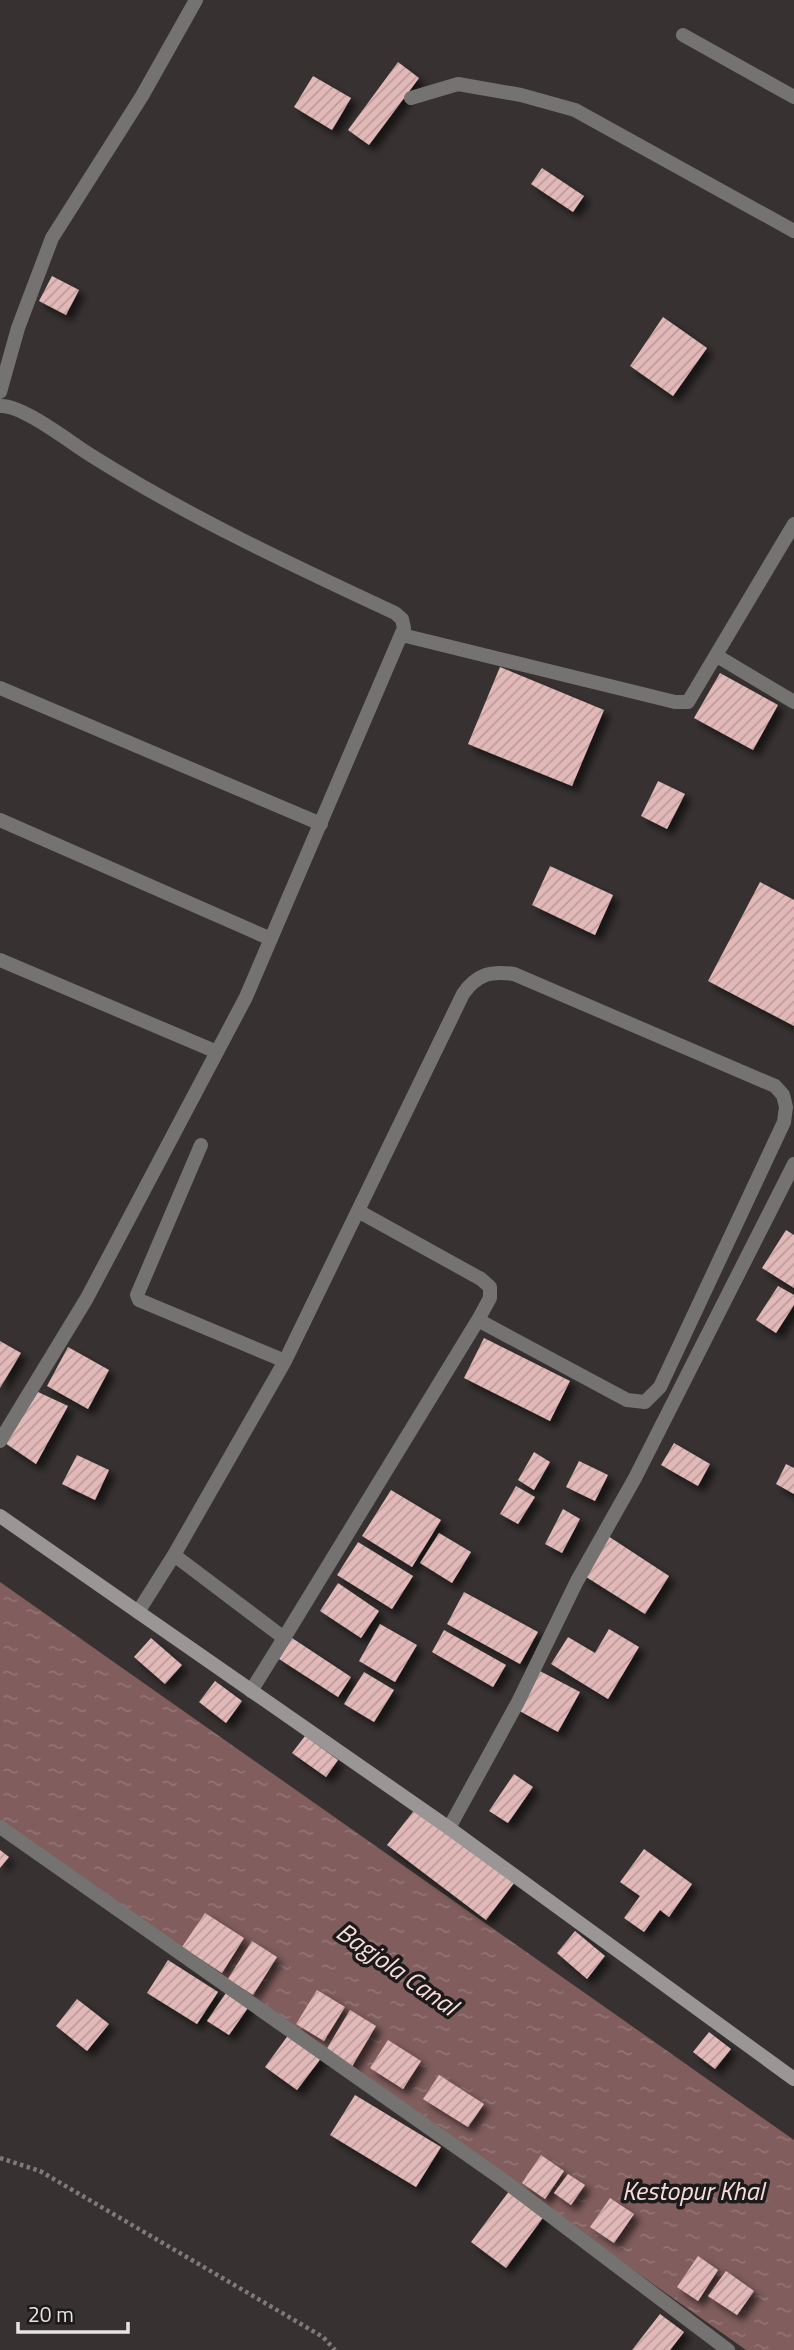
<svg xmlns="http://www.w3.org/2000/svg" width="794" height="2350" viewBox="0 0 794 2350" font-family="'Titillium Web',sans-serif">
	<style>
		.water { fill: url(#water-ripples) }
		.building { fill: url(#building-hatch); filter: url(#shadow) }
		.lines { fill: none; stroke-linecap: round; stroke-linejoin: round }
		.path { stroke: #7f7b7a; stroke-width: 4.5; stroke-dasharray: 3.5 3.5; stroke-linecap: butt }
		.street { stroke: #757272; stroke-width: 14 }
		.secondary { stroke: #9a9696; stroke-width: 14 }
		.labels { text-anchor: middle; stroke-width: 7; stroke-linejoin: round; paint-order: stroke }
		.water-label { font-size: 26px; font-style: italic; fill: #f8dcdc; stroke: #1c1a1a }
	</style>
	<defs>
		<pattern id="water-ripples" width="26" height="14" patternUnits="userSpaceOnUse" patternTransform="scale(1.75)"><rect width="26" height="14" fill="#815d5d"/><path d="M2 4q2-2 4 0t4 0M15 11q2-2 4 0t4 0" fill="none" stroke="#937474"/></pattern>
		<pattern id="building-hatch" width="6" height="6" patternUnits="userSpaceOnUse" patternTransform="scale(1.75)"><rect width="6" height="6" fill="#e2b9b8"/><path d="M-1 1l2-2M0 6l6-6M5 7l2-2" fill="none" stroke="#bb9c9b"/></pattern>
		<filter id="shadow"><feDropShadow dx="6" dy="6" stdDeviation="3.5" flood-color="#0009"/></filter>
	</defs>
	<rect width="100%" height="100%" fill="#373131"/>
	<path class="water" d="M0,1582L794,2140V2350H746L0,1820Z"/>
	<path class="building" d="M398,62L419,78L369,145L348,130Z
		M313,76L351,98L332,130L294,107Z
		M542,168L584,196L573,212L531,184Z
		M52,276L79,290L66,315L39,301Z
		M663,317L707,348L673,396L630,366Z
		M500,667L604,710L572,786L468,744Z
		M720,673L778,705L753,750L694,718Z
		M658,781L685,794L667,829L641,816Z
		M550,866L613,895L595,935L532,905Z
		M760,882L794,900V1026L708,981Z
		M786,1230L794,1235V1288L762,1268Z
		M778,1286L794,1295V1305L776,1333L756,1320Z
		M484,1338L570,1381L550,1421L464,1378Z
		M0,1341L21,1353L0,1388Z
		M68,1347L109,1370L88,1409L47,1386Z
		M38,1392L68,1406L36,1464L5,1443Z
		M674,1443L710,1464L698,1486L661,1465Z
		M534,1452L550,1462L534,1490L518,1480Z
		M77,1455L109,1470L95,1500L62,1484Z
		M579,1461L608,1475L595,1501L566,1487Z
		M786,1464L794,1468V1494L776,1484Z
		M516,1486L535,1497L518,1524L500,1514Z
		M391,1490L441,1520L412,1567L362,1536Z
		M563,1509L580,1519L562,1553L545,1544Z
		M439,1533L471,1552L452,1583L420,1563Z
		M608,1536L669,1576L645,1614L583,1575Z
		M358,1542L413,1576L392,1609L337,1575Z
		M338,1583L379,1611L361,1638L320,1611Z
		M464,1592L538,1632L520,1664L447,1624Z
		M380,1624L417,1645L395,1682L359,1661Z
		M609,1629L639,1647L608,1699L551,1664L568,1637L595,1653Z
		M444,1630L506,1665L493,1687L432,1652Z
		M151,1638L182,1665L165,1684L134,1657Z
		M292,1638L351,1677L338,1697L279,1659Z
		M538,1670L580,1692L558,1732L516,1709Z
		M364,1672L394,1690L374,1722L344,1704Z
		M215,1681L242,1701L226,1723L199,1702Z
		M305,1736L338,1760L326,1777L292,1753Z
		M514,1774L533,1787L508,1823L489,1811Z
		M416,1808L514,1883L486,1920L387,1845Z
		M644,1849L692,1884L669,1917L660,1910L644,1932L624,1918L640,1896L620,1882Z
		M0,1850L9,1857L0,1868Z
		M205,1913L244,1938L222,1973L182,1947Z
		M575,1931L605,1956L587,1979L557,1953Z
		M252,1941L277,1957L253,1995L228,1979Z
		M168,1960L218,1992L197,2024L147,1993Z
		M228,1990L250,2005L229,2035L207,2021Z
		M317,1990L345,2007L324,2041L296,2024Z
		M77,1999L109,2024L87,2051L56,2026Z
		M350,2010L376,2026L351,2068L325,2052Z
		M709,2032L731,2049L715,2069L693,2052Z
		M289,2034L322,2057L297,2090L265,2067Z
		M388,2040L421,2061L403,2089L370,2068Z
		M439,2075L484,2104L468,2127L423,2099Z
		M355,2095L441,2147L416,2187L330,2135Z
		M541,2155L564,2171L545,2199L522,2183Z
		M568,2174L585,2185L571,2205L554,2193Z
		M510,2190L545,2215L506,2268L471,2242Z
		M610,2198L634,2214L614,2243L590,2227Z
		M698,2256L718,2270L698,2301L677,2287Z
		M726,2271L754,2291L737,2315L708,2296Z
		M660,2314L684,2332L670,2350H632Z"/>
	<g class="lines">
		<path class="path" d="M0,2158L40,2171L323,2337L335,2350"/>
		<path class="street" d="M683,35L794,97
			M411,98L458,84L521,95L575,110L794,231
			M0,392L18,328L52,238L142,96L196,0
			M0,406C22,404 72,444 92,456C189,517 292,565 395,613L402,619L404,628L246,997L87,1298L0,1441
			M402,635L675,702H688L794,524
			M717,656L794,702
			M0,688L321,824
			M0,820L271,939
			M0,960L217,1052
			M201,1145L137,1295L139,1300L285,1361
			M138,1612L174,1555
			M284,1638L478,1320
			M251,1691L284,1638L174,1555L285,1361L463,994C477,974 490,971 514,974L775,1086L783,1095L786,1107L784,1122L660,1387L645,1402L627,1400L478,1320L490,1298V1287L481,1279L358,1211
			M0,1827L499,2177L728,2350
			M449,1828L518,1702L577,1581L635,1478L794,1164"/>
		<path class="secondary" d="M0,1516L449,1828L794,2079"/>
	</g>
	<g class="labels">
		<g class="water-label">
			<text transform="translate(397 1969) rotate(35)" y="9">Bagjola Canal</text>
			<text x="693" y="2200">Kestopur Khal</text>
		</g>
	</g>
	<path d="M18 2322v10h110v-10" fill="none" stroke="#e8e5e4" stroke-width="3.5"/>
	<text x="28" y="2322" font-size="21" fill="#e8e5e4" stroke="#1c1a1a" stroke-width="5" paint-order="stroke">20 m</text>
</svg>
